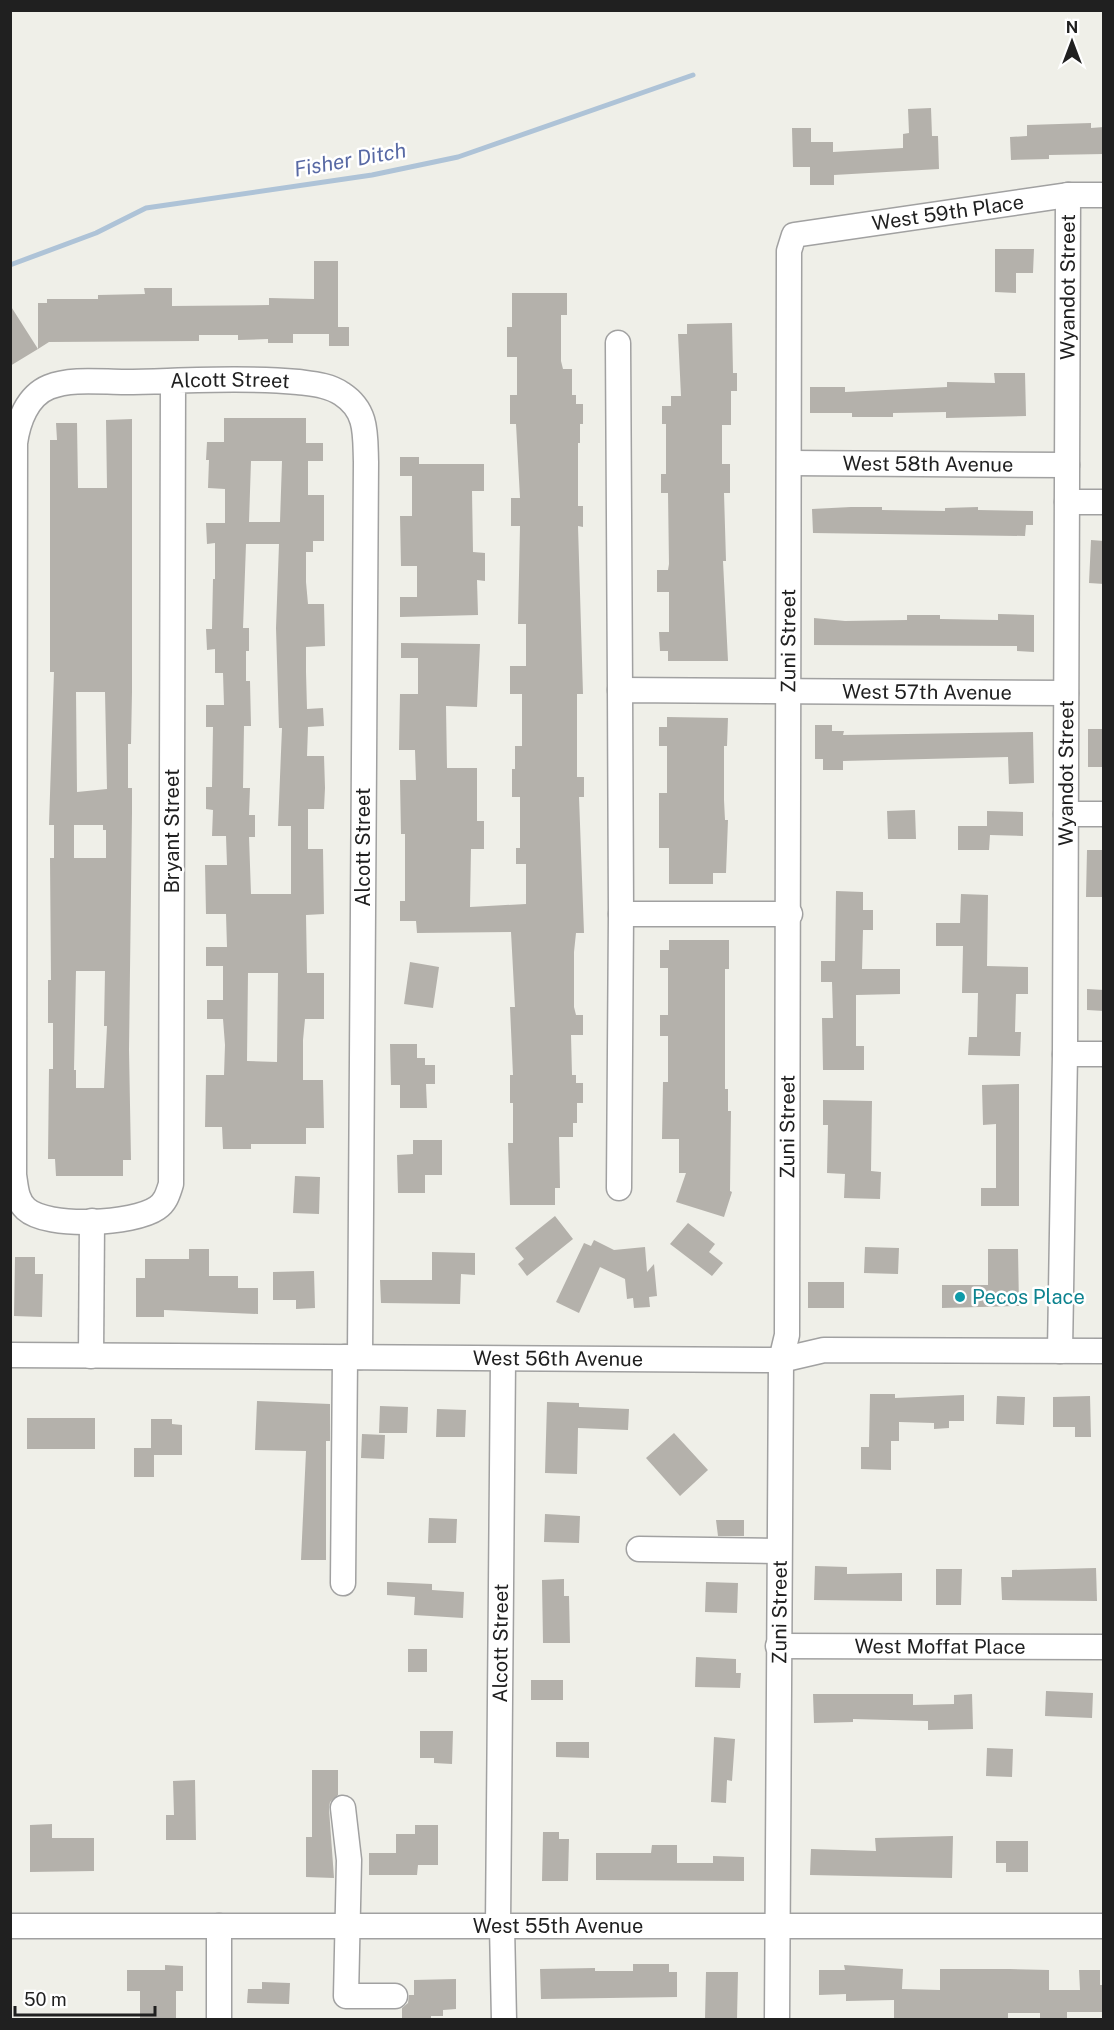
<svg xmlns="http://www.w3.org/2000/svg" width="1114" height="2030" viewBox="0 0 1114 2030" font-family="'Public Sans',sans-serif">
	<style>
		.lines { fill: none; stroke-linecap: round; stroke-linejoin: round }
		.stream { stroke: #aec3d7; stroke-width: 5 }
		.building { fill: #b4b1ab; fill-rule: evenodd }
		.minor-casing { stroke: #a1a1a1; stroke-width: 27 }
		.minor { stroke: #fff; stroke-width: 24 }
		.culture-dot { fill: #0f9aa8; stroke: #fff; stroke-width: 2 }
		.labels { text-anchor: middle; stroke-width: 5; stroke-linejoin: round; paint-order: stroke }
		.street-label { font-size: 20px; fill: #202020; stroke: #fff }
		.culture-label { font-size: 20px; fill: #0d838f; stroke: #fff; text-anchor: start }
		.water-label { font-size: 21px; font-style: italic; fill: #5869a4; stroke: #fff }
	</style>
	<rect width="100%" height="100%" fill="#efefe8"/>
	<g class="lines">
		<path class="stream" d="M10,265L96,233L146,208L372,175L458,157L693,75"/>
	</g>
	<path class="building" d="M931,108L932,136H938L939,169L834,175V185H810V167H793L792,128H811V142H833V152L903,148V134L909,133L908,109Z
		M1091,123V128L1104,127V154L1049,155V159L1011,160L1010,137L1027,136V125Z
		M995,249H1034L1033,273H1016V293L995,292Z
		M314,261H338V327H349V346H329V334H293V343H268V339L238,340V335H199V341L49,342L38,349V303H47V299H98V295L145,294L144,288H172V306L269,305V298L314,299Z
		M512,293H567V315H561V361L563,369H572V395H576V404H583V424H580V443H578V506H583V527L578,526L583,694H577V777H584V797H579L584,933H576L574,952V1007L576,1015H583V1035H571L572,1075H576V1083H583V1103H577V1123H573V1137H559L560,1188H555V1205H510L508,1143H513V1103H510V1075H513L510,1007H515L511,932L417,933L416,921H400V901H405V834H401L400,780H416L415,750H399L400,694H418V658H401V643L480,644L477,707L446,706L447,768H477V821H484V849H471L470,907L526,904V864H516V848H520V797H512V769H515V746H522V694H510V666H526V624H518L520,526H511V498H520L516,424H510V395H517V357H507V327H512Z
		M10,305L38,349L10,366Z
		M732,323L733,373H737V391H731V425H722V464H730V493H724L726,561H723L728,661H668V651H660L659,632H669V592H657V570H668L669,564L668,493H661V474H666V424H662V406H671V396H681L678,334H687V324Z
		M994,373H1025L1026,416L946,418V412L893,413V417H852V413H810V387H845V392L947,387V382L995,383Z
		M224,418H306V443H323V461H308V495H324V541H313V552H306V582L308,604H324L325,646L306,647V672L307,709L323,708L324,726L308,727L307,756H324L325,788L324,809H308V849H323L324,914L306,915L307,973H324V1019H305L303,1040V1080H323L324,1128H306V1144H251V1149H223L222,1127H205L206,1075H224L225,1045L223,1019H207V1000H223V966H206V947H227L226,914H206L205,865H227L226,836H212L213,810L206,809V787H212L213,727H206V705H224L223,673H215V649L207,650L206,629H212L213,579H215V543L207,544L206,523H225V489L208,488L209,460H206L207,442H224ZM251,461H282L280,522H249ZM246,544H279L276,628L279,728H282L278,826H291V894H251L249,837H255V815H249L250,788H243L244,726H251L250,681H246V651H249V628H243ZM248,973H278L277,1062L247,1061Z
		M132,419V692L131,744H128V788H132V813L129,1050L131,1160H123V1176H56L55,1159H48L49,1069H53V1023H48V980H51L50,858H54V825H49L54,672H50V440H57L56,423H77L78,488H107L106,420ZM76,692H105L107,789L77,792ZM74,825H103V830H106V858H74ZM76,971H105L104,1026H107L104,1088H76V1070H74Z
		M400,457H419V464H484V491H472L473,552L485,553V581L477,580L478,615L400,617V597H417V566H401L400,516H412V476H400Z
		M851,507H882V510L945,511V508L978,507V510L1033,511V525H1026L1025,536L813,533L812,509Z
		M1091,540L1104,541V584L1089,583Z
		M998,614L1034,615V652L1017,651V646L814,645V618L845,621L907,620V615H940V619L998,620Z
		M667,717L728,718L727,746H724V800L725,820H728L726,873H713V884H669V848H659V793H667V746H659V727H667Z
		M815,725H832V731H844L843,735L1033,732L1034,783L1009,784L1008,757L843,761V770H823V759H815Z
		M1088,729H1104V767H1088Z
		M915,810L916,839H888L887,811Z
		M987,811L1023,812V836L990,835L989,850H958V826H987Z
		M1087,850H1104V897H1086Z
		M836,891L863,892V910H873V930H863L862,969H900V994L856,995V1046H864V1070H823L822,1018H833L832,982H821V961H835Z
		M961,894L988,895L987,966L1028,967V994H1016L1015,1032H1021L1020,1056L968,1055L969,1037H977L978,993H962L963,946H936V923H960Z
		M669,940H729V969H725V1089H728V1111H731L730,1191L732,1192L724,1217L676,1202L686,1173H679V1139H662L663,1082H668V1036H660V1015H668V968H660V950H669Z
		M410,962L439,967L433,1008L404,1004Z
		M1087,989L1104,990V1011L1087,1010Z
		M390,1044H417V1058H425V1065H435V1084H426L427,1108H400V1085H391Z
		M1019,1084V1206H981V1188H996V1124L983,1125L982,1085Z
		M823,1100L872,1101L871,1171L881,1172L880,1199L844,1198L845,1174L827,1173L828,1125H823Z
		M413,1140H442V1175H425V1193H398L397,1155L413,1154Z
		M295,1176L320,1177L319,1214L293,1213Z
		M555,1216L573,1239L527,1276L518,1264L524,1259L515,1248Z
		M688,1223L715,1244L709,1252L723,1263L712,1276L670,1244Z
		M594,1240L614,1250L645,1247L647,1272L654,1264L657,1296L649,1297L650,1307L634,1308L633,1298L627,1299L625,1279L600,1267L579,1313L556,1302L584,1243L591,1246Z
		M865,1247L899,1248L898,1274L864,1273Z
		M189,1249H209V1276H238V1288H258V1314L164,1310V1317H136V1278H145V1259H189Z
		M988,1249H1018L1019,1306L942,1308V1285H988Z
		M432,1252L475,1253V1275L461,1274L460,1304L381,1303L380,1280H432Z
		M15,1257H35V1274H43L42,1317L14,1316Z
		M314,1271L315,1308L296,1309V1300H273V1272Z
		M808,1282H844V1308H808Z
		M870,1394H895V1398L964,1395V1421H949V1428L934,1429V1423L899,1422V1441H891V1470L861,1469V1447H869Z
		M997,1396L1025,1397L1024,1425L996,1424Z
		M1090,1396L1091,1437H1075V1427H1053V1397Z
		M257,1401L330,1404V1441H326V1560H301L306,1451L255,1450Z
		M547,1402L579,1403V1407L629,1409L628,1430L578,1428L577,1474L545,1473Z
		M380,1406L408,1407L407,1433H379Z
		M437,1409L466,1410L465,1437H436Z
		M27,1418H95V1449H27Z
		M151,1419H172V1424L182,1425V1455H154V1477H134V1448H151Z
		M674,1433L708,1470L680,1496L646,1458Z
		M362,1434L385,1435L384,1459L361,1458Z
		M545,1514L580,1516L579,1543L544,1542Z
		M429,1518L457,1519L456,1543H428Z
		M716,1520H744V1536H718Z
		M815,1566L847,1567V1574L902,1573V1601L814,1600Z
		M1096,1568L1097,1601L1002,1600L1001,1577H1012V1570Z
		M936,1569H962L961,1605H936Z
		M564,1579V1596H569L570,1643H543L542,1580Z
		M387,1582L432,1584V1590L464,1592L463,1618L414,1615L415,1597L387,1595Z
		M706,1582L738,1583L737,1613L705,1612Z
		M408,1649H427V1672H408Z
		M696,1657L736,1659V1673H741L740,1688L695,1687Z
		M531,1680H563V1700H531Z
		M1046,1691L1093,1693L1092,1718L1045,1716Z
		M813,1694H913V1705L954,1704V1695L972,1694L973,1729L928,1730V1721L853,1719V1722L814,1723Z
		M420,1731H453L452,1764L434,1763V1758H420Z
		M714,1737L735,1739L732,1781L727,1780L726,1803L711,1802Z
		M556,1742H589V1758L556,1757Z
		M987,1748L1013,1749L1012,1777L986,1776Z
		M312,1770H338V1795L330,1802L329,1809L334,1878L306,1877V1837H312Z
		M195,1780L196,1840H166V1815H174L173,1781Z
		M52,1824V1838H94V1871L30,1872V1825Z
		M415,1825H438V1865H418L417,1875H369V1853H396V1834H415Z
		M543,1832H559V1839H569L568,1881H542Z
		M953,1836L952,1878L810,1875L811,1849L876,1851L875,1838Z
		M996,1841H1028V1872H1006V1863H996Z
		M652,1845H677V1863H713V1856L744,1857V1881L596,1880V1853H651Z
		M633,1964H669V1972H677V1997L541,1999L540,1969L595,1968V1971H633Z
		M165,1965L183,1966V1991H176V2019H140V1991H127V1970H165Z
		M844,1965L903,1969L902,1989L940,1990V1969H1010L1049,1970V1990H1080L1079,1970H1100V1985H1104V2012H1067V2019H1040V2013H1008V2019H894V2000L846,2001V1994L819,1995V1970H845Z
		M706,1972H738L737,2019H705Z
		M456,1979V2009L443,2010V2016H431V2019H402V2008L408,2003L409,1995H414V1980Z
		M262,1982L290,1983L289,2004L247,2003L248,1989H262Z"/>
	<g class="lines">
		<defs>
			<g id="minor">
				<path d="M618,343L620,690"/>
				<path id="s1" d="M173,381L171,1184C168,1193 166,1202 157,1208C134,1224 48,1229 26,1209C16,1200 16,1187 14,1175L15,443C18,422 27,396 49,387C71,378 101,382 125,382C182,381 242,377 298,382C313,384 329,385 342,394C368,411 365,435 366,462L360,1357"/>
				<path id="s2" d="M790,463L1067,465"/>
				<path d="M1067,502H1104"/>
				<path d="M1066,814H1104"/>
				<path id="s3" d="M790,914H621L620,690L1066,693"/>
				<path d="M1065,1054H1104"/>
				<path d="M619,1188L621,914"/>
				<path id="s4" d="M1060,1351L1065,1054L1068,195"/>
				<path id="s5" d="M10,1355L781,1360L824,1350L1104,1351"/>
				<path d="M91,1356L92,1221"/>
				<path d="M639,1549L779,1551"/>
				<path d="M343,1583L345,1357"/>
				<path id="s6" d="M778,1646L1104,1647"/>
				<path d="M343,1808L349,1860L346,1996H395"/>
				<path id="s7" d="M498,1925L503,1360"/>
				<path id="s8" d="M10,1926H1104"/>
				<path d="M502,1926L504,2020"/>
				<path d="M219,2020V1926"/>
				<path id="s9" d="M777,2020L781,1360L787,1335L789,251L794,235L1068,195H1104"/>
			</g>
		</defs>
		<use href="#minor" class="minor-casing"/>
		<use href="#minor" class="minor"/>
	</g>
	<circle class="culture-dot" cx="960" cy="1297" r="6"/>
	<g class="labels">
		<g class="street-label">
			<text dy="7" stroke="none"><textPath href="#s9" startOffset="1942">West 59th Place</textPath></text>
			<text dy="7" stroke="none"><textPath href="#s4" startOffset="1064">Wyandot Street</textPath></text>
			<text dy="7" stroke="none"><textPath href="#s1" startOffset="1986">Alcott Street</textPath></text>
			<text dy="7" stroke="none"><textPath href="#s2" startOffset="138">West 58th Avenue</textPath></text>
			<text dy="7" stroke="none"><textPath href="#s9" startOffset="1380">Zuni Street</textPath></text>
			<text dy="7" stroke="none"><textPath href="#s3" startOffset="700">West 57th Avenue</textPath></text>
			<text dy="7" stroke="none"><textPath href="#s4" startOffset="578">Wyandot Street</textPath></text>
			<text transform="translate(172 831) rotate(-90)" y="7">Bryant Street</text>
			<text transform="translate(363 847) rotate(-90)" y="7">Alcott Street</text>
			<text dy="7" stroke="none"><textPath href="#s9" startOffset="894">Zuni Street</textPath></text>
			<text dy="7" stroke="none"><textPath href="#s5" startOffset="548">West 56th Avenue</textPath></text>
			<text dy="7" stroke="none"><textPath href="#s9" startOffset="408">Zuni Street</textPath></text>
			<text dy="7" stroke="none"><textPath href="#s7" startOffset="282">Alcott Street</textPath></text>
			<text dy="7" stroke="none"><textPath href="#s6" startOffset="162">West Moffat Place</textPath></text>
			<text dy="7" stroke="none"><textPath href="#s8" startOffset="548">West 55th Avenue</textPath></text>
		</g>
		<g class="culture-label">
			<text x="972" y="1304">Pecos Place</text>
		</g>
		<g class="water-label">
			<text transform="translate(350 160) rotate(-10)" y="7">Fisher Ditch</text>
		</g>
	</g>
	<rect width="1114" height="2030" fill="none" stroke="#202020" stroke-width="24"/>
	<g transform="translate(1072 42)" stroke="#ffffff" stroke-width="4.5" paint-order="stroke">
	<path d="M0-4.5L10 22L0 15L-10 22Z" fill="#202020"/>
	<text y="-9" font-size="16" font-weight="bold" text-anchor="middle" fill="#202020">N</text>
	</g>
	<path d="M15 2006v9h140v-9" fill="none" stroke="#202020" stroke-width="3"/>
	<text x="24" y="2006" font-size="18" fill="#202020" stroke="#ffffff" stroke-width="4.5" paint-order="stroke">50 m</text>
</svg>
